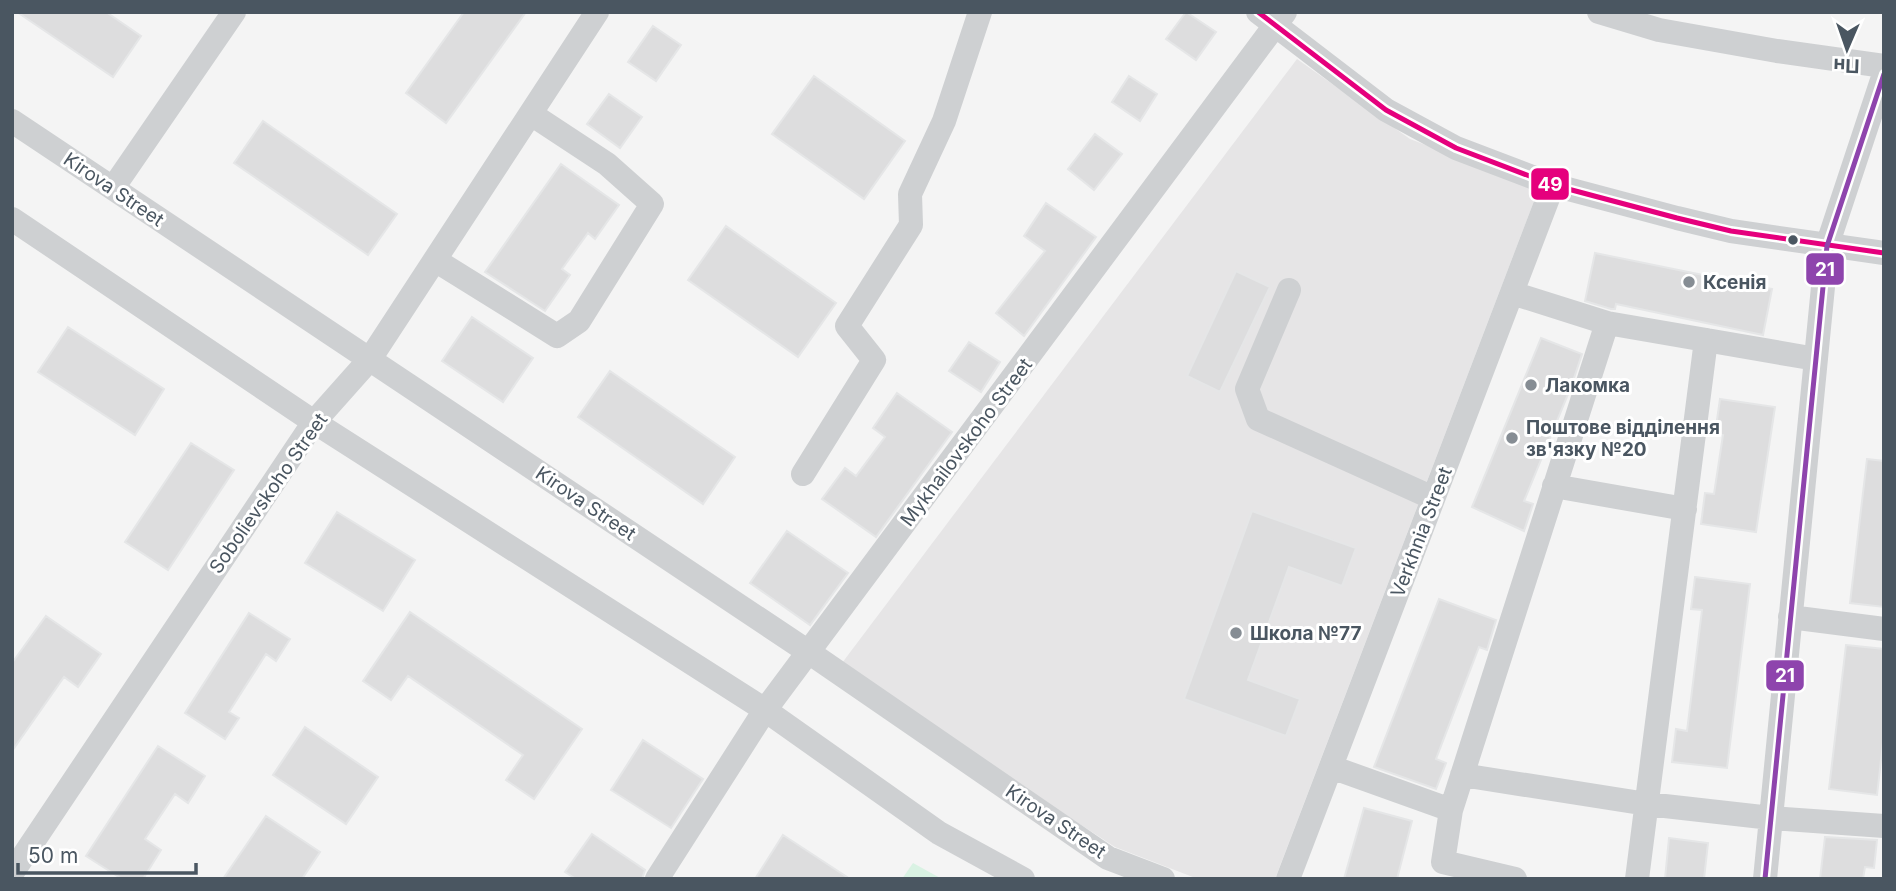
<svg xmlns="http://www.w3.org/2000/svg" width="1896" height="891" viewBox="0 0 1896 891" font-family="Inter,sans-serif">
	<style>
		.education { fill: #e6e5e6 }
		.green { fill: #d9f2e3 }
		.building { fill: #ddddde; stroke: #e5e6e7; stroke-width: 2 }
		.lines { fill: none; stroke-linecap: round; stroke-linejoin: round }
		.minor { stroke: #ced0d2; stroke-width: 24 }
		.bus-1-casing { stroke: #fff; stroke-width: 10 }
		.bus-2-casing { stroke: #fff; stroke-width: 10 }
		.bus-1 { stroke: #e5007d; stroke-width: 5 }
		.bus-2 { stroke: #8e44ad; stroke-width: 5 }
		.bus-dot { fill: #4a5661; stroke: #fff; stroke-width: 2.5 }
		.poi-dot { fill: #868d94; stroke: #fff; stroke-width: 2.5 }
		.labels { text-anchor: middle; stroke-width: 6; stroke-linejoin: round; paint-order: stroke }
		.street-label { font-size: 19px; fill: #4a5661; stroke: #fff }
		.poi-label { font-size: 19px; font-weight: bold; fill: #4a5661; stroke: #fff; text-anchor: start }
		.line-badge { stroke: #fff; stroke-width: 2.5 }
		.badge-label { font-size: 19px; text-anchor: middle; font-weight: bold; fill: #fff }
	</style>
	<rect width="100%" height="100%" fill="#f4f4f4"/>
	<path class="education" d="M1297,59L1410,139L1539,188L1275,879H1198L1115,847L839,667Z"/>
	<path class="green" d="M913,863L942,879H902Z"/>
	<path class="building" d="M17,12H106L141,36L113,77Z
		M464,12H526L446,123L406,93Z
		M1186,12L1216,32L1196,60L1166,39Z
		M653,26L681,45L656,81L628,62Z
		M814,76L905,141L864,199L772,134Z
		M1129,76L1157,94L1140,121L1112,102Z
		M609,94L642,117L620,148L587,124Z
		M263,121L397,214L368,255L234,163Z
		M1095,134L1122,154L1094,190L1068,169Z
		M561,164L619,205L595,239L588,233L562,269L570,275L545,311L485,272Z
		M1046,203L1096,237L1024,336L996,313L1045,251L1024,236Z
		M726,226L836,303L798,357L688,280Z
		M1595,253L1772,289L1763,335L1616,304L1615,309H1611L1585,301Z
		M1236,271L1270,287L1220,392L1187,376Z
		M472,317L533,358L503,402L442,361Z
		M68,327L164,389L135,435L38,372Z
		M1541,338L1582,354L1571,387L1524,501L1533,504L1524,531L1472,507Z
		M969,342L1000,362L981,392L949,371Z
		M610,371L735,457L703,504L578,417Z
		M897,393L952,432L876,537L822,499L845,468L856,476L885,437L873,428Z
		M1720,399L1775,407L1756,532L1701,524L1705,493L1714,494L1723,435L1715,434Z
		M191,443L234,470L168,570L125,542Z
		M1867,459L1884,461V607L1850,603Z
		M1252,511L1356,548L1342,586L1289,567L1248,680L1300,699L1286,736L1184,699Z
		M337,512L415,560L383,611L305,563Z
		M787,531L848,573L810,625L750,583Z
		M1695,577L1750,584L1727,768L1672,762L1676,729L1687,731L1702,610L1691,609Z
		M1439,599L1496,620L1487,650L1479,647L1436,759L1446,763L1436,789L1374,767Z
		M410,612L582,729L534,799L506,780L523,755L408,676L391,700L363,681Z
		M249,613L290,639L276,661L266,654L229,712L239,718L225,739L185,713Z
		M46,616L101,654L78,687L64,677L12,751V663Z
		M1846,645L1884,649V734L1877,795L1829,789Z
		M305,727L378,777L346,824L273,775Z
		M643,740L703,779L671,828L611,790Z
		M158,746L205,776L188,803L175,794L145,839L161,850L143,879H122L86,856Z
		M1364,808L1412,821L1397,879H1344Z
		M266,816L320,852L302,879H223Z
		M592,834L645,870L642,879H576L565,872Z
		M783,835L850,879H755Z
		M1825,837L1877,840L1874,868L1865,867L1863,879H1820Z
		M1669,838L1708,843L1704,879H1665Z"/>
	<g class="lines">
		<path class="minor" d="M1258,12L1386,110L1456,148L1553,185L1677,218L1731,231L1884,253
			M1599,12L1659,30L1777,51L1884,66
			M12,121L810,653L1108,858L1163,879
			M113,188L234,12
			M12,219L314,422L765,710L939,833L1023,879
			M435,260L557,336L579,321L652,204L607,164L531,114
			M1289,290L1247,389L1258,419L1433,498
			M1512,293L1607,323L1816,359
			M803,474L874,360L847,326L911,225L910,194L944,121L980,12
			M1554,486L1685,509
			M1790,617L1884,629
			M1331,767L1451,810
			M1462,775L1647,804L1771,818L1884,826
			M12,873L314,422L370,359L597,12
			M657,879L765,710L1285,12
			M1288,879L1553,185
			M1515,879L1443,862L1451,810L1607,323
			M1637,879L1706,340
			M1765,879L1827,246L1884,74"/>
		<defs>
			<path id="bus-1" d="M1258,12L1386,110L1456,148L1553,185L1677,218L1731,231L1884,253"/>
			<path id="bus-2" d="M1765,879L1827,246L1884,74"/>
		</defs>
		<use href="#bus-1" class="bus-1-casing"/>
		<use href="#bus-2" class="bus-2-casing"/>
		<use href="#bus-1" class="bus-1"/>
		<use href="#bus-2" class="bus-2"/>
	</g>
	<circle class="bus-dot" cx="1793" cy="240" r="6"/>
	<g class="poi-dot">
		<circle cx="1689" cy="282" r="7"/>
		<circle cx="1531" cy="385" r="7"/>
		<circle cx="1512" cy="438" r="7"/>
		<circle cx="1236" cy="633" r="7"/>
	</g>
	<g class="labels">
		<g class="street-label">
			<text transform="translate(114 189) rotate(34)" y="7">Kirova Street</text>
			<text transform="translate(966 442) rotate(-53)" y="7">Mykhailovskoho Street</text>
			<text transform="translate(268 493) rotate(-55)" y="7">Sobolievskoho Street</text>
			<text transform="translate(586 503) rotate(34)" y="7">Kirova Street</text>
			<text transform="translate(1421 532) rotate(-69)" y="7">Verkhnia Street</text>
			<text transform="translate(1056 821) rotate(34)" y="7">Kirova Street</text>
		</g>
		<g class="poi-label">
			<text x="1703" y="289">Ксенія</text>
			<text x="1545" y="392">Лакомка</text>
			<text x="1526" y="434">Поштове відділення<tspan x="1526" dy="22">зв'язку №20</tspan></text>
			<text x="1250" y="640">Школа №77</text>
		</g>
	</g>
	<g class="line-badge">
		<rect x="1530" y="167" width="40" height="34" rx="7" fill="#e5007d"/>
		<rect x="1805" y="252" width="40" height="34" rx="7" fill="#8e44ad"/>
		<rect x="1765" y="659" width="40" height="33" rx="7" fill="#8e44ad"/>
	</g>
	<g class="badge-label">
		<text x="1550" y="191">49</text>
		<text x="1825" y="276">21</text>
		<text x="1785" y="682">21</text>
	</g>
	<rect width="1896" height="891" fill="none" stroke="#4a5661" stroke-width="28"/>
	<g transform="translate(1847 49) rotate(182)" stroke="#ffffff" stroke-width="5" paint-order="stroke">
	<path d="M0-5L12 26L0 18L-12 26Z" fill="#4a5661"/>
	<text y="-10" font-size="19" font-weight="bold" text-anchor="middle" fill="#4a5661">Пн</text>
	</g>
	<path d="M18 863v10h178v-10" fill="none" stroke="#4a5661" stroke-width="3.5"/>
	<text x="28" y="863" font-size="21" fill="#4a5661" stroke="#ffffff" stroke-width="5" paint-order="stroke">50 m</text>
</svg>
